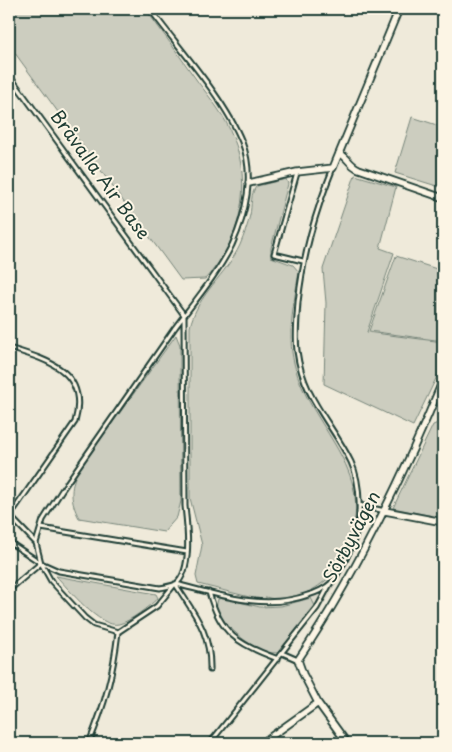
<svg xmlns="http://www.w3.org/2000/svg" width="452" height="752" viewBox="0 0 452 752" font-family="'Playpen Sans',sans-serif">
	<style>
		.built { fill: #dedbcc }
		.green { fill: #cccdbf; stroke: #76857a }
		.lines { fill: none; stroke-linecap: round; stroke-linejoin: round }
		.service-casing { stroke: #1f3d34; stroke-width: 7 }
		.minor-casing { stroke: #1f3d34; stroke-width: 9 }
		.service { stroke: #fcf5e5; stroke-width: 3 }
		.minor { stroke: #fcf5e5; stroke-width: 5.5 }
		.labels { text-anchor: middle; stroke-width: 4; stroke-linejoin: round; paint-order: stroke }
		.street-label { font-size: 18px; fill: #1f3d34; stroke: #fcf5e5 }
	</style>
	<rect width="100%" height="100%" fill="#efeada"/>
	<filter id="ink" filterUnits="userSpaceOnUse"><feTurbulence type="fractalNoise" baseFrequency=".02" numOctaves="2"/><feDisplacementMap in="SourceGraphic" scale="10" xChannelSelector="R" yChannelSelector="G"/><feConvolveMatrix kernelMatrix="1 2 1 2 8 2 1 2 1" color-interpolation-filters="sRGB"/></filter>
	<g filter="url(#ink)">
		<path class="built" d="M302,304L300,348L305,375L319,404L345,443L354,461L362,502L361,528L355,550L329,597L280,662L270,663L268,658L272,654H276L313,599L311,598V590L321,584L339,564L350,539L355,515L353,487L305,395L294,362L291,336L294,305Z"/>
		<path class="green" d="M9,9L146,10C164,34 181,58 198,82C211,99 225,116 233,137C253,184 241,242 205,279L181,280L9,45Z
			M412,117L443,127V188L395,173Z
			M355,175L396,187L380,248L394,253L367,332L443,342V364L413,426L324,384L326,303L323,269Z
			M286,179L288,184L271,248V257L293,265L299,272C294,302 287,334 294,363C309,428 377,468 349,542C344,556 338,571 325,581C309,594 287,604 266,597L265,601L198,584L196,576L202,545L190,498V327C197,295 226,275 240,245C244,235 248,225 250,215C252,206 250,192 257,186Z
			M396,256L443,271V341L369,331Z
			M176,335L180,345V365L181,501L177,517L164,532L79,518C70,501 70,489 77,472Z
			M443,421V518L393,508L433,425Z
			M56,576L156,594L158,598C148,607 131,621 119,624C100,629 69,589 56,576Z
			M222,598L260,607L281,606L311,598L315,606L280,652C261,659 222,625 216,608L218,599Z"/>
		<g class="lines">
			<defs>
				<path id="service" d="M9,75L184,315L185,506C187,525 193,570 176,584C172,586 165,587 160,588L59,571L41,563L36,543L43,520L62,490C99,436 137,383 174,329C194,302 217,275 232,245C246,214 255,175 242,142C225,99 178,47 150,9
					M297,173L274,254L303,261
					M9,348C48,360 89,371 75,422L9,517
					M359,505L385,511
					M10,516L36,543
					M41,528L187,552
					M9,542L41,563L51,581L85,618L94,625L118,632L157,606L175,584
					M176,584C220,595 264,611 308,595C316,593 326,588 331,583C341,571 347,557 353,543C362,522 361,483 351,462C332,423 303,398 297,351C295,335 297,318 298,302C304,252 314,215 333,168
					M176,585C195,615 211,633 210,670
					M9,590L41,563
					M209,592C220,634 239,645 278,659
					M282,653L298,660
					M89,743C105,704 113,675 118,632
					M210,743L317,608L330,584"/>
				<path id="minor" d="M303,9H319
					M339,153C348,157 349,165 359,169L443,198
					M249,183L297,172L333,168L399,9
					M385,511L443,522
					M318,703L303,674L298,660C357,573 403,477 443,380
					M262,743L318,703L347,743"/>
			</defs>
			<use href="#service" class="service-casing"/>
			<use href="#minor" class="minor-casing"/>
			<use href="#service" class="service"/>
			<use href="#minor" class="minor"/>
		</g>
	</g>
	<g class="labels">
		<g class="street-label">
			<text transform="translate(100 175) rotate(54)" y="6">Bråvalla Air Base</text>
			<text transform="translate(352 537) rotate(-62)" y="6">Sörbyvägen</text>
		</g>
	</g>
	<rect width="452" height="752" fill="none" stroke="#fcf5e5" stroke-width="30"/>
	<rect x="15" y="15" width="422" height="722" fill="none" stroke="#1f3d34" stroke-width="2" filter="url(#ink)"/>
</svg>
